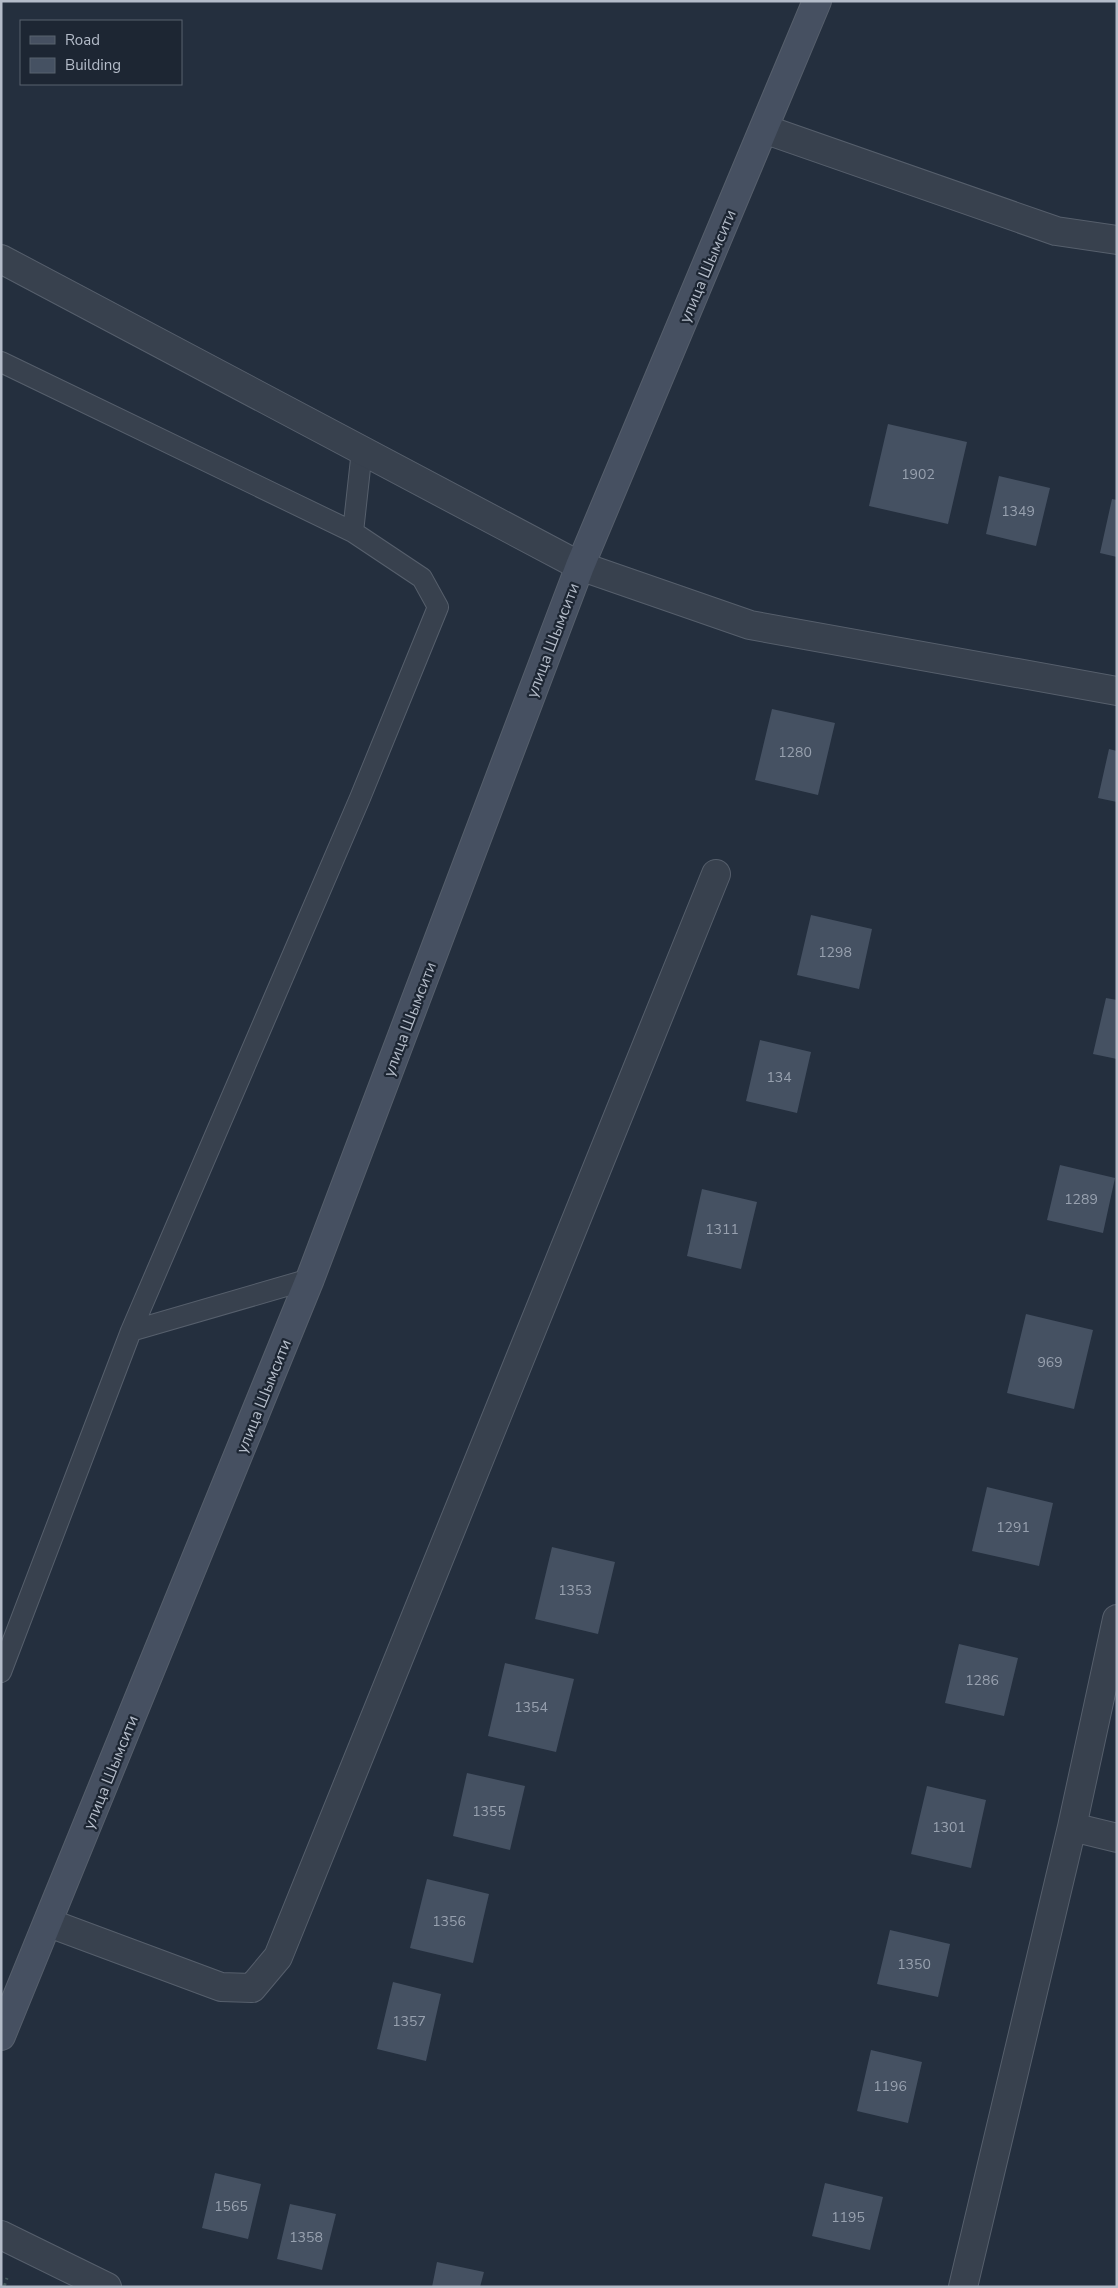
<svg xmlns="http://www.w3.org/2000/svg" width="1118" height="2288" viewBox="0 0 1118 2288" font-family="'Nunito Sans',sans-serif">
	<style>
		.building { fill: #455162 }
		.lines { fill: none; stroke-linecap: round; stroke-linejoin: round }
		.service-casing { stroke: #565f6c; stroke-width: 22 }
		.minor-casing { stroke: #565f6c; stroke-width: 30 }
		.tertiary-casing { stroke: #565f6c; stroke-width: 30 }
		.secondary-casing { stroke: #565f6c; stroke-width: 30 }
		.path { stroke: #44595c; stroke-width: 3; stroke-dasharray: 4 4; stroke-linecap: butt }
		.service { stroke: #38414e; stroke-width: 20 }
		.minor { stroke: #38414e; stroke-width: 28 }
		.tertiary { stroke: #38414e; stroke-width: 28 }
		.secondary { stroke: #465061; stroke-width: 28 }
		.labels { text-anchor: middle; stroke-width: 4.5; stroke-linejoin: round; paint-order: stroke }
		.number-label { font-size: 14px; fill: #98a1af }
		.street-label { font-size: 16px; fill: #b4bcc9; stroke: #1d2633 }
	</style>
	<rect width="100%" height="100%" fill="#242f3e"/>
	<path class="building" d="M888,424L967,442L948,524L869,506Z
		M999,476L1050,488L1036,546L986,534Z
		M1112,499L1117,500V557L1100,553Z
		M772,709L835,723L818,795L755,780Z
		M1109,749L1117,751V802L1098,798Z
		M811,915L872,929L859,989L797,975Z
		M1106,998L1117,1000V1059L1093,1054Z
		M760,1040L811,1052L797,1113L746,1101Z
		M1060,1165L1115,1178L1103,1233L1047,1220Z
		M702,1189L757,1202L741,1269L687,1256Z
		M1026,1314L1093,1330L1074,1409L1007,1393Z
		M987,1487L1053,1503L1039,1566L972,1551Z
		M552,1547L615,1562L598,1634L535,1619Z
		M959,1644L1018,1658L1004,1716L945,1703Z
		M505,1663L574,1679L556,1752L488,1736Z
		M467,1773L525,1786L510,1850L453,1836Z
		M927,1786L986,1800L971,1868L911,1854Z
		M427,1879L489,1894L473,1963L410,1948Z
		M890,1930L950,1944L938,1997L877,1984Z
		M393,1982L441,1994L426,2061L377,2049Z
		M871,2050L922,2062L908,2123L857,2111Z
		M215,2173L261,2184L248,2239L202,2228Z
		M825,2183L883,2197L870,2250L812,2236Z
		M290,2204L336,2214L322,2270L277,2259Z
		M437,2262L484,2272L480,2287H432Z"/>
	<g class="lines">
		<defs>
			<path id="service" d="M1,362L353,532
				M131,1331L360,798L438,607L422,578L353,532L362,450
				M1,1672L131,1331L310,1279"/>
			<path id="minor" d="M764,129L1056,231L1117,240
				M1072,1827L1117,1838
				M49,1923L221,1987L252,1988L278,1957L716,874
				M1,2235L107,2287
				M963,2287L1072,1827L1117,1619"/>
			<path id="tertiary" d="M1,259L580,566L750,625L1117,691"/>
			<path id="secondary" d="M1,2036L310,1279L580,566L817,1"/>
		</defs>
		<use href="#service" class="service-casing"/>
		<use href="#minor" class="minor-casing"/>
		<use href="#tertiary" class="tertiary-casing"/>
		<use href="#secondary" class="secondary-casing"/>
		<path class="path" d="M4,2287L7,2278"/>
		<use href="#service" class="service"/>
		<use href="#minor" class="minor"/>
		<use href="#tertiary" class="tertiary"/>
		<use href="#secondary" class="secondary"/>
	</g>
	<g class="labels">
		<g class="number-label">
			<text x="918" y="479">1902</text>
			<text x="1018" y="516">1349</text>
			<text x="795" y="757">1280</text>
			<text x="835" y="957">1298</text>
			<text x="779" y="1082">134</text>
			<text x="1081" y="1204">1289</text>
			<text x="722" y="1234">1311</text>
			<text x="1050" y="1367">969</text>
			<text x="1013" y="1532">1291</text>
			<text x="575" y="1595">1353</text>
			<text x="982" y="1685">1286</text>
			<text x="531" y="1712">1354</text>
			<text x="489" y="1816">1355</text>
			<text x="949" y="1832">1301</text>
			<text x="449" y="1926">1356</text>
			<text x="914" y="1969">1350</text>
			<text x="409" y="2026">1357</text>
			<text x="890" y="2091">1196</text>
			<text x="231" y="2211">1565</text>
			<text x="848" y="2222">1195</text>
			<text x="306" y="2242">1358</text>
		</g>
		<g class="street-label">
			<text transform="translate(707 266) rotate(-67)" y="6">улица Шымсити</text>
			<text transform="translate(552 640) rotate(-69)" y="6">улица Шымсити</text>
			<text transform="translate(409 1019) rotate(-69)" y="6">улица Шымсити</text>
			<text transform="translate(263 1396) rotate(-68)" y="6">улица Шымсити</text>
			<text transform="translate(110 1772) rotate(-68)" y="6">улица Шымсити</text>
		</g>
	</g>
	<rect width="1118" height="2288" fill="none" stroke="#b4bcc9" stroke-width="5"/>
	<rect x="20" y="20" width="162" height="65" fill="#1d2633" stroke="#59626f"/>
	<rect x="30" y="36" width="25" height="8" fill="#465061" stroke="#59626f"/>
	<text x="65" y="45" font-size="15" fill="#b4bcc9">Road</text>
	<rect x="30" y="58" width="25" height="15" fill="#455162" stroke="#59626f"/>
	<text x="65" y="70" font-size="15" fill="#b4bcc9">Building</text>
</svg>
